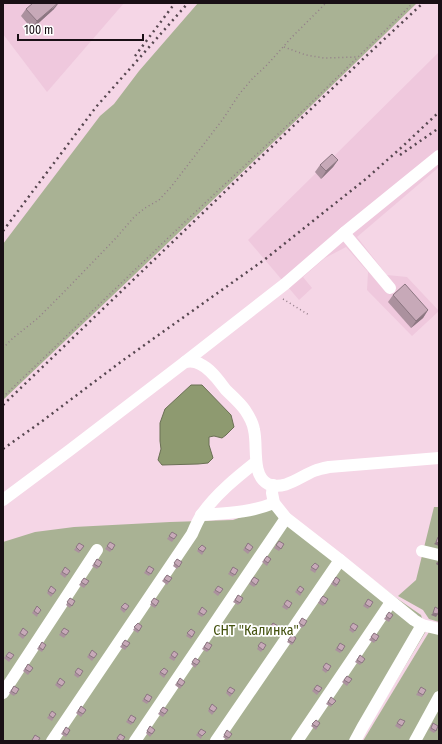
<svg xmlns="http://www.w3.org/2000/svg" width="442" height="744" viewBox="0 0 442 744" font-family="'Fira Sans Condensed',sans-serif">
  <style>
    .built { fill: #efc8dd }
    .green { fill: #a9b294 }
    .water { fill: #8e9a70; stroke: #6b7055 }
    .lines { fill: none; stroke-linecap: round; stroke-linejoin: round }
    .path { stroke: #937d89; stroke-width: 1.5; stroke-dasharray: 1 3; stroke-linecap: butt }
    .minor { stroke: #fff; stroke-width: 12 }
    .rail { stroke: #56464f; stroke-width: 2.5; stroke-dasharray: 2 4; stroke-linecap: butt }
    .wall { fill: #ab919e }
    .shaded-wall { fill: #8b7681 }
    .building { fill: #c7a9b8; stroke: #8b7681 }
    .labels { text-anchor: middle; stroke-width: 3.5; stroke-linejoin: round; paint-order: stroke }
    .park-label { font-size: 14px; fill: #44520f; stroke: #fff }
  </style>
  <rect width="100%" height="100%" fill="#f5d6e6"/>
  <g class="built">
    <polygon points="3,3 124,3 47,92 3,34"/>
    <polygon points="439,52 439,167 357,237 387,275 407,277 439,311 412,336 367,290 368,272 346,247 325,258 303,277 312,288 299,300 248,240 316,173 315,172 328,162"/>
  </g>
  <g class="green">
    <polygon points="198,3 417,3 279,137 3,400 3,244 100,116 114,104 139,71"/>
    <polygon points="434,507 439,507 439,622 429,619 423,610 398,596 416,580"/>
    <polygon points="267,508 285,511 395,597 421,615 426,631 360,741 3,741 3,542 35,532 74,527 170,522 233,520"/>
    <polygon points="429,632 439,634 439,741 363,741"/>
  </g>
  <polygon class="water" points="191,385 202,385 231,415 234,427 226,435 222,438 214,436 209,437 209,445 213,458 208,463 198,464 162,465 158,460 161,449 160,441 160,423 165,409"/>
  <g class="lines">
    <g class="path">
      <polyline points="284,47 306,55 324,58 358,57"/>
      <polyline points="283,299 309,315"/>
      <polyline points="3,348 13,338 38,318 63,293 116,238 135,216 145,208 159,200 171,187 223,119 240,93 253,78 266,66 292,37 326,3"/>
      <polyline points="3,397 169,237 312,102 413,3"/>
    </g>
    <g class="minor">
      <polyline points="344,233 390,288"/>
      <polyline points="185,362 285,284 344,233 439,156"/>
      <polyline points="273,485 272,493 274,503 286,518 340,560 414,620 422,625 439,629"/>
      <path d="M3,500L70,450L185,362C191,361 195,361 200,364C211,369 219,381 226,390C233,397 240,403 245,410C249,416 253,423 254,430C258,446 251,475 268,484C284,491 301,476 314,471C319,469 324,468 329,467L439,458"/>
      <path d="M201,515C228,513 249,513 274,503"/>
      <polyline points="422,551 439,555"/>
      <polyline points="3,693 97,550"/>
      <path d="M52,741L192,534C195,527 198,520 202,514C216,494 237,477 256,462"/>
      <polyline points="135,741 286,518"/>
      <polyline points="216,741 340,560"/>
      <polyline points="297,741 391,602"/>
      <polyline points="355,741 362,728 422,625"/>
      <polyline points="415,741 439,697"/>
    </g>
    <g class="rail">
      <polyline points="135,56 175,3"/>
      <polyline points="400,155 439,128"/>
      <polyline points="3,231 96,107 188,3"/>
      <polyline points="3,405 362,60 423,3"/>
      <polyline points="3,449 41,422 122,361 264,260 367,178 403,146 439,112"/>
    </g>
  </g>
  <g class="wall">
    <polygon points="26,9 54,9 32,29 21,16"/>
    <polygon points="338,160 333,167 321,179 315,172 320,165"/>
    <polygon points="393,295 428,310 423,318 411,328 388,302"/>
    <polygon points="172,532 174,539 172,542 167,539"/>
    <polygon points="279,541 284,544 279,551 274,548"/>
    <polygon points="110,542 115,545 110,552 105,549"/>
    <polygon points="79,543 84,546 79,553 74,550"/>
    <polygon points="248,543 253,547 248,554 243,550"/>
    <polygon points="202,545 206,548 202,555 197,551"/>
    <polygon points="267,556 271,559 267,566 262,562"/>
    <polygon points="97,559 99,567 97,569 92,566"/>
    <polygon points="177,559 182,562 177,569 173,566"/>
    <polygon points="315,563 319,566 315,573 310,570"/>
    <polygon points="149,566 154,569 149,576 144,573"/>
    <polygon points="65,567 70,571 65,578 60,574"/>
    <polygon points="233,567 238,570 233,577 228,574"/>
    <polygon points="167,575 172,578 167,585 162,581"/>
    <polygon points="254,577 256,585 254,587 249,584"/>
    <polygon points="336,577 340,580 336,587 331,584"/>
    <polygon points="84,578 89,581 84,588 79,585"/>
    <polygon points="51,586 56,590 51,597 47,593"/>
    <polygon points="300,586 304,589 300,596 295,592"/>
    <polygon points="223,589 218,596 213,592 215,590"/>
    <polygon points="238,595 240,603 238,605 233,602"/>
    <polygon points="323,596 325,604 323,606 318,603"/>
    <polygon points="70,598 75,601 70,608 66,605"/>
    <polygon points="154,598 159,601 155,608 150,605"/>
    <polygon points="368,599 373,602 368,609 363,606"/>
    <polygon points="287,600 292,603 287,610 282,607"/>
    <polygon points="125,603 129,606 124,613 120,609"/>
    <polygon points="37,606 38,614 37,617 32,613"/>
    <polygon points="202,607 204,615 202,617 197,614"/>
    <polygon points="389,612 393,615 389,622 384,619"/>
    <polygon points="302,618 304,626 302,628 298,625"/>
    <polygon points="138,623 142,626 138,633 133,630"/>
    <polygon points="273,623 278,626 273,633 269,630"/>
    <polygon points="353,623 358,626 353,633 349,630"/>
    <polygon points="23,628 28,632 23,639 18,635"/>
    <polygon points="64,628 69,631 64,638 59,635"/>
    <polygon points="191,629 195,632 191,639 186,636"/>
    <polygon points="374,633 379,636 374,643 369,640"/>
    <polygon points="292,635 296,638 292,645 287,642"/>
    <polygon points="125,640 130,643 125,650 120,647"/>
    <polygon points="42,642 43,650 42,652 37,649"/>
    <polygon points="207,642 209,650 207,652 202,649"/>
    <polygon points="261,642 266,645 261,652 257,649"/>
    <polygon points="340,643 342,651 340,653 335,650"/>
    <polygon points="92,650 97,654 92,661 87,657"/>
    <polygon points="174,651 178,654 174,661 169,658"/>
    <polygon points="9,652 14,655 9,662 4,658"/>
    <polygon points="360,655 365,659 360,665 355,662"/>
    <polygon points="195,658 200,661 195,668 191,664"/>
    <polygon points="326,663 331,666 326,673 322,670"/>
    <polygon points="28,664 33,668 28,675 23,671"/>
    <polygon points="78,668 80,676 78,678 74,675"/>
    <polygon points="168,671 164,678 159,674 160,672"/>
    <polygon points="347,676 349,683 347,686 342,682"/>
    <polygon points="60,678 65,682 60,689 55,685"/>
    <polygon points="180,678 185,682 180,689 175,685"/>
    <polygon points="317,685 322,688 317,695 312,691"/>
    <polygon points="14,686 19,689 14,696 9,693"/>
    <polygon points="230,687 235,690 230,697 226,693"/>
    <polygon points="421,687 423,695 422,697 416,695"/>
    <polygon points="147,694 152,697 147,704 142,701"/>
    <polygon points="331,697 332,705 331,707 326,704"/>
    <polygon points="212,704 217,708 212,715 208,711"/>
    <polygon points="81,706 86,710 81,717 76,713"/>
    <polygon points="163,707 168,710 163,717 158,714"/>
    <polygon points="52,711 56,714 52,721 47,718"/>
    <polygon points="131,715 136,718 131,725 126,722"/>
    <polygon points="400,719 402,726 400,729 395,726"/>
    <polygon points="316,720 320,723 316,730 311,726"/>
    <polygon points="433,723 436,731 434,733 429,730"/>
    <polygon points="150,726 155,730 150,737 146,733"/>
    <polygon points="66,727 70,730 66,737 61,734"/>
    <polygon points="201,729 202,736 201,739 196,735"/>
    <polygon points="227,730 229,738 227,740 223,737"/>
    <polygon points="120,734 122,741 115,741"/>
  </g>
  <g class="shaded-wall">
    <polygon points="59,3 54,9 32,29 37,21"/>
    <polygon points="338,160 333,167 321,179 326,171"/>
    <polygon points="428,310 423,318 411,328 416,321"/>
    <polygon points="436,542 439,543 439,546 434,544"/>
    <polygon points="437,562 439,563 439,566 436,564"/>
    <polygon points="433,613 438,614 436,617 431,615"/>
  </g>
  <g class="building">
    <polygon points="33,3 58,3 37,21 26,9"/>
    <polygon points="332,154 338,160 326,171 320,165"/>
    <polygon points="405,284 428,310 416,321 393,295"/>
    <polygon points="172,532 177,535 174,539 169,536"/>
    <polygon points="438,537 439,537 439,543 436,542"/>
    <polygon points="279,541 284,544 281,549 276,545"/>
    <polygon points="110,542 115,545 112,550 107,546"/>
    <polygon points="79,543 84,546 80,551 76,547"/>
    <polygon points="248,543 253,547 250,551 245,548"/>
    <polygon points="202,545 206,548 203,552 198,549"/>
    <polygon points="267,556 271,559 268,563 264,560"/>
    <polygon points="97,559 102,562 99,567 94,564"/>
    <polygon points="177,559 182,562 179,567 174,563"/>
    <polygon points="315,563 319,566 316,570 311,567"/>
    <polygon points="149,566 154,569 151,574 146,571"/>
    <polygon points="65,567 70,571 67,575 62,572"/>
    <polygon points="233,567 238,570 235,575 230,572"/>
    <polygon points="167,575 172,578 169,582 164,579"/>
    <polygon points="254,577 259,580 256,585 251,581"/>
    <polygon points="336,577 340,580 337,585 333,582"/>
    <polygon points="84,578 89,581 86,585 81,582"/>
    <polygon points="51,586 56,590 53,594 48,591"/>
    <polygon points="218,586 223,589 220,593 215,590"/>
    <polygon points="300,586 304,589 301,593 297,590"/>
    <polygon points="238,595 243,598 240,603 235,600"/>
    <polygon points="323,596 328,599 325,604 320,600"/>
    <polygon points="70,598 75,601 72,606 67,602"/>
    <polygon points="154,598 159,601 156,606 151,602"/>
    <polygon points="368,599 373,602 370,607 365,604"/>
    <polygon points="287,600 292,603 289,608 284,604"/>
    <polygon points="125,603 129,606 126,610 121,607"/>
    <polygon points="37,606 41,610 38,614 34,611"/>
    <polygon points="202,607 207,611 204,615 199,612"/>
    <polygon points="435,607 439,609 438,614 433,613"/>
    <polygon points="389,612 393,615 390,619 386,616"/>
    <polygon points="302,618 307,621 304,626 299,623"/>
    <polygon points="138,623 142,626 139,631 134,627"/>
    <polygon points="273,623 278,626 275,630 270,627"/>
    <polygon points="353,623 358,626 355,631 350,627"/>
    <polygon points="23,628 28,632 25,636 20,633"/>
    <polygon points="64,628 69,631 66,635 61,632"/>
    <polygon points="191,629 195,632 192,637 187,633"/>
    <polygon points="374,633 379,636 376,641 371,637"/>
    <polygon points="292,635 296,638 293,643 288,640"/>
    <polygon points="125,640 130,643 127,647 122,644"/>
    <polygon points="42,642 46,645 43,650 39,647"/>
    <polygon points="207,642 212,645 209,650 204,647"/>
    <polygon points="261,642 266,645 263,650 258,646"/>
    <polygon points="340,643 345,646 342,651 337,648"/>
    <polygon points="92,650 97,654 94,658 89,655"/>
    <polygon points="174,651 178,654 175,658 171,655"/>
    <polygon points="9,652 14,655 11,659 6,656"/>
    <polygon points="360,655 365,659 362,663 357,660"/>
    <polygon points="195,658 200,661 197,665 192,662"/>
    <polygon points="326,663 331,666 328,671 323,667"/>
    <polygon points="28,664 33,668 30,672 25,669"/>
    <polygon points="78,668 83,671 80,676 75,672"/>
    <polygon points="164,668 168,671 165,675 160,672"/>
    <polygon points="347,676 352,679 349,683 344,680"/>
    <polygon points="60,678 65,682 62,686 57,683"/>
    <polygon points="180,678 185,682 182,686 177,683"/>
    <polygon points="317,685 322,688 319,692 314,689"/>
    <polygon points="14,686 19,689 16,694 11,691"/>
    <polygon points="230,687 235,690 232,694 227,691"/>
    <polygon points="421,687 426,690 423,695 418,692"/>
    <polygon points="147,694 152,697 149,702 144,699"/>
    <polygon points="331,697 336,701 332,705 328,702"/>
    <polygon points="212,704 217,708 214,712 209,709"/>
    <polygon points="81,706 86,710 83,714 78,711"/>
    <polygon points="163,707 168,710 165,714 160,711"/>
    <polygon points="52,711 56,714 53,718 49,715"/>
    <polygon points="131,715 136,718 133,723 128,720"/>
    <polygon points="400,719 405,721 402,726 397,723"/>
    <polygon points="316,720 320,723 317,727 312,724"/>
    <polygon points="433,723 438,726 436,731 431,728"/>
    <polygon points="150,726 155,730 152,734 147,731"/>
    <polygon points="66,727 70,730 67,735 63,732"/>
    <polygon points="201,729 206,732 202,736 198,733"/>
    <polygon points="227,730 232,734 229,738 224,735"/>
    <polygon points="120,734 125,737 122,741 121,741 117,738"/>
    <polygon points="35,735 40,738 38,741 34,741 32,740"/>
  </g>
  <g class="labels">
    <g class="park-label">
      <text x="256" y="635">СНТ "Калинка"</text>
    </g>
  </g>
  <rect width="442" height="744" fill="none" stroke="#190f15" stroke-width="8"/>
  <path d="M18 34v6h125v-6" fill="none" stroke="#190f15" stroke-width="2"/>
  <text x="24" y="34" font-size="12" fill="#190f15" stroke="#ffffff" stroke-width="3" paint-order="stroke">100 m</text>
</svg>
